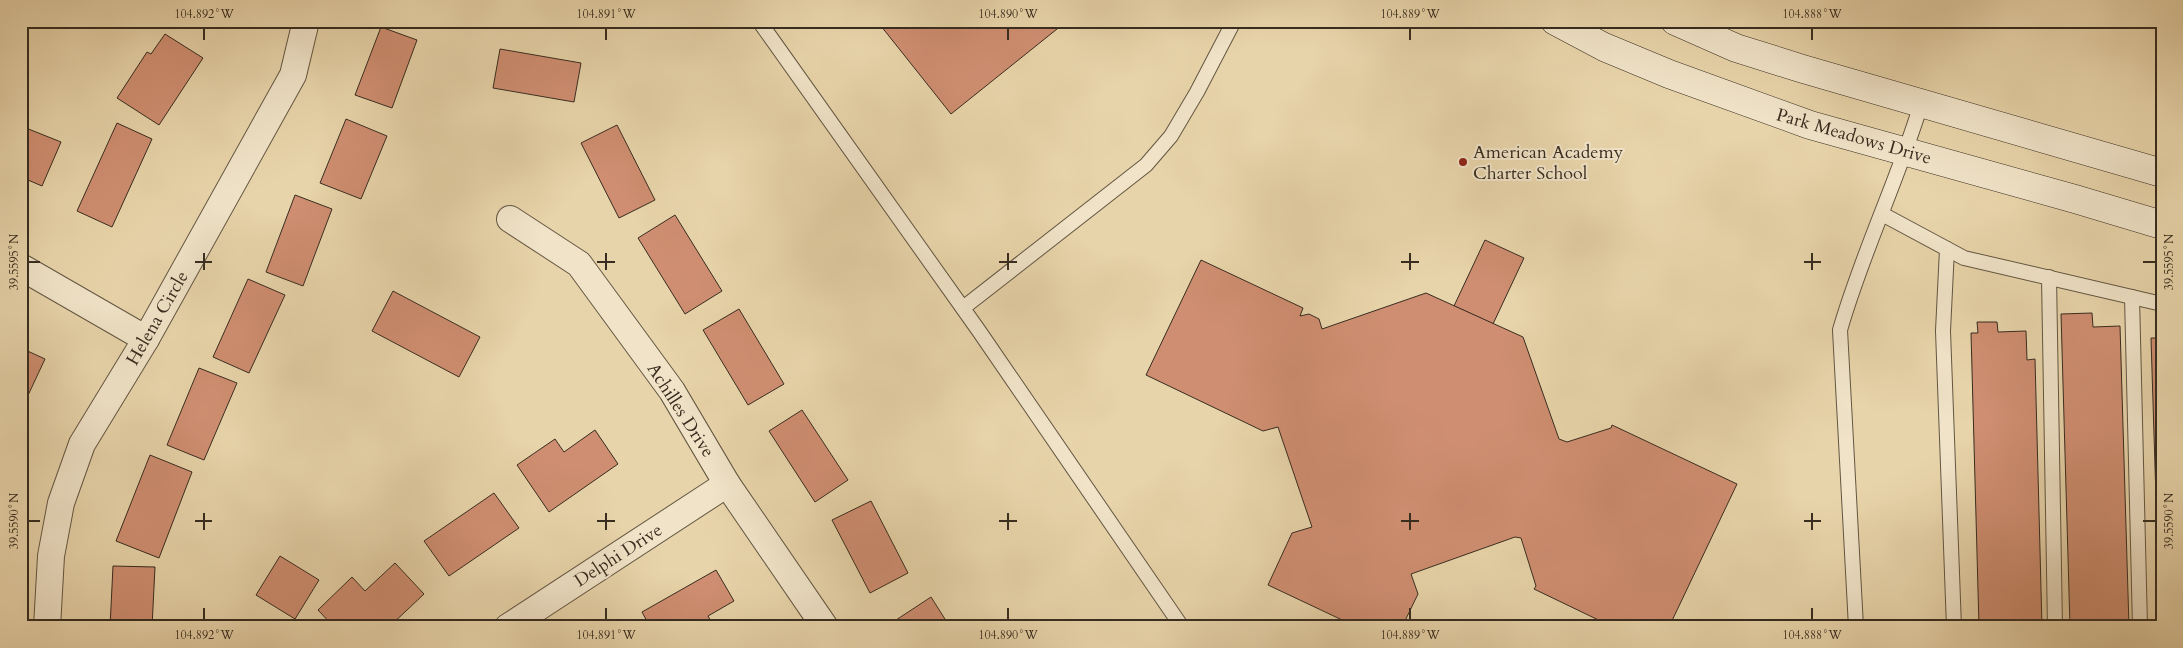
<svg xmlns="http://www.w3.org/2000/svg" width="2183" height="648" viewBox="0 0 2183 648" font-family="Cardo,serif">
  <style>
    .building { fill: #cf8e71; stroke: #372c1f }
    .lines { fill: none; stroke-linecap: round; stroke-linejoin: round }
    .service-casing { stroke: #635642; stroke-width: 16 }
    .minor-casing { stroke: #635642; stroke-width: 28 }
    .secondary-casing { stroke: #372c1f; stroke-width: 29 }
    .service { stroke: #f0e3c8; stroke-width: 14 }
    .minor { stroke: #f0e3c8; stroke-width: 26 }
    .secondary { stroke: #f0e3c8; stroke-width: 28 }
    .ticks { fill: none; stroke: #372c1f; stroke-width: 2 }
    .poi-dot { fill: #8f2418; stroke: #f0e3c8; stroke-width: 2 }
    .labels { text-anchor: middle; stroke-width: 4; stroke-linejoin: round; paint-order: stroke }
    .street-label { font-size: 18px; fill: #372c1f; stroke: #f0e3c8 }
    .poi-label { font-size: 18px; fill: #372c1f; stroke: #f0e3c8; text-anchor: start }
    .neatline { fill: none; stroke: #372c1f; stroke-width: 2 }
    .ticks-label { font-size: 12px; text-anchor: middle; fill: #372c1f }
  </style>
  <rect width="100%" height="100%" fill="#e8d4aa"/>
  <filter id="stains"><feTurbulence type="fractalNoise" baseFrequency=".004" numOctaves="4"/><feColorMatrix values="0 0 0 0 .2 0 0 0 0 .09 0 0 0 0 .02 0 0 0 .5 -.17"/></filter>
  <radialGradient id="worn" r=".72"><stop offset=".6" stop-color="#630" stop-opacity="0"/><stop offset="1" stop-color="#630" stop-opacity=".3"/></radialGradient>
  <g class="building">
    <polygon points="877,21 1067,21 951,114"/>
    <polygon points="381,27 417,40 392,108 355,95"/>
    <polygon points="165,34 203,58 159,125 117,98 147,52 151,54"/>
    <polygon points="500,49 581,63 574,102 493,88"/>
    <polygon points="346,119 387,136 361,199 320,183"/>
    <polygon points="117,123 152,139 112,227 77,211"/>
    <polygon points="617,125 655,200 619,218 581,143"/>
    <polygon points="21,126 61,142 42,186 21,177"/>
    <polygon points="295,195 332,209 303,286 266,272"/>
    <polygon points="675,215 722,291 685,314 638,238"/>
    <polygon points="1485,240 1524,258 1493,324 1454,306"/>
    <polygon points="1201,260 1303,308 1300,316 1309,314 1319,319 1322,329 1426,293 1523,337 1559,439 1567,442 1611,428 1612,425 1737,484 1669,627 1613,627 1534,589 1536,586 1521,538 1515,537 1411,574 1418,594 1402,627 1357,627 1268,585 1292,533 1312,527 1278,427 1263,431 1146,375"/>
    <polygon points="248,279 285,295 249,373 213,357"/>
    <polygon points="393,291 480,337 459,377 372,331"/>
    <polygon points="739,309 784,384 748,405 703,330"/>
    <polygon points="2092,313 2093,327 2120,326 2129,627 2070,627 2061,314"/>
    <polygon points="1977,322 1997,322 1998,332 2026,331 2027,360 2035,359 2042,627 1979,627 1971,333 1978,333"/>
    <polygon points="2151,338 2162,338 2162,627 2160,627"/>
    <polygon points="21,348 45,359 23,406 21,405"/>
    <polygon points="199,368 237,383 204,460 167,445"/>
    <polygon points="802,410 848,480 815,502 769,431"/>
    <polygon points="595,430 618,464 549,512 517,465 555,439 564,452"/>
    <polygon points="150,455 192,472 159,558 116,541"/>
    <polygon points="494,493 519,528 449,576 424,541"/>
    <polygon points="871,501 908,573 870,593 832,520"/>
    <polygon points="280,556 319,580 295,619 256,595"/>
    <polygon points="395,563 424,594 389,627 334,627 318,610 352,577 365,591"/>
    <polygon points="113,566 155,567 152,627 110,627"/>
    <polygon points="716,570 734,601 708,616 714,627 650,627 642,612"/>
    <polygon points="931,597 950,627 900,627 896,620"/>
  </g>
  <g class="lines">
    <g class="service-casing">
      <g id="service">
        <polyline points="759,21 979,331 1182,627"/>
        <polyline points="1882,214 1964,258 2162,304"/>
        <polyline points="1947,249 1943,331 1954,627"/>
        <polyline points="2049,277 2055,627"/>
        <polyline points="2132,297 2140,627"/>
        <polyline points="963,308 1146,165 1171,136 1197,92 1234,21"/>
        <path d="M1856,627L1840,330C1862,253 1898,180 1921,104"/>
      </g>
    </g>
    <g class="minor-casing">
      <g id="minor">
        <polyline points="510,219 579,264 672,391 727,484 825,627"/>
        <polyline points="21,267 146,339"/>
        <polyline points="47,627 51,556 61,503 82,444 146,339 293,75 306,21"/>
        <polyline points="508,627 727,484"/>
      </g>
    </g>
    <g class="secondary-casing">
      <g id="secondary">
        <polyline points="1555,21 1604,47 1669,74 1810,125 2075,199 2162,225"/>
        <polyline points="1675,21 1736,48 1803,69 2162,173"/>
      </g>
    </g>
    <use href="#service" class="service"/>
    <use href="#minor" class="minor"/>
    <use href="#secondary" class="secondary"/>
  </g>
  <path class="ticks" d="M204,28V40M606,28V40M1008,28V40M1410,28V40M1812,28V40M204,253V270M606,253V270M1008,253V270M1410,253V270M1812,253V270M28,262H40M195,262H212M597,262H615M999,262H1017M1401,262H1419M1804,262H1821M2143,262H2156M204,513V530M606,513V530M1008,513V530M1410,513V530M1812,513V530M28,521H40M195,521H212M597,521H615M999,521H1017M1401,521H1419M1804,521H1821M2143,521H2156M204,608V620M606,608V620M1008,608V620M1410,608V620M1812,608V620"/>
  <circle class="poi-dot" cx="1463" cy="162" r="5"/>
  <g class="labels">
    <g class="street-label">
      <text transform="translate(1854 136) rotate(16)" y="6">Park Meadows Drive</text>
      <text transform="translate(157 318) rotate(-60)" y="6">Helena Circle</text>
      <text transform="translate(681 410) rotate(57)" y="6">Achilles Drive</text>
      <text transform="translate(618 555) rotate(-33)" y="6">Delphi Drive</text>
    </g>
    <g class="poi-label">
      <text x="1473" y="158">American Academy<tspan x="1473" dy="21">Charter School</tspan></text>
    </g>
  </g>
  <rect width="2183" height="648" fill="none" stroke="#e8d4aa" stroke-width="55"/>
  <rect x="28" y="28" width="2128" height="592" class="neatline"/>
  <g class="ticks-label">
    <text x="204" y="18">104.892°W</text>
    <text x="606" y="18">104.891°W</text>
    <text x="1008" y="18">104.890°W</text>
    <text x="1410" y="18">104.889°W</text>
    <text x="1812" y="18">104.888°W</text>
    <text transform="translate(14 262) rotate(-90)" y="4">39.5595°N</text>
    <text transform="translate(2169 262) rotate(-90)" y="4">39.5595°N</text>
    <text transform="translate(14 521) rotate(-90)" y="4">39.5590°N</text>
    <text transform="translate(2169 521) rotate(-90)" y="4">39.5590°N</text>
    <text x="204" y="639">104.892°W</text>
    <text x="606" y="639">104.891°W</text>
    <text x="1008" y="639">104.890°W</text>
    <text x="1410" y="639">104.889°W</text>
    <text x="1812" y="639">104.888°W</text>
  </g>
  <rect width="100%" height="100%" filter="url(#stains)"/>
  <rect width="100%" height="100%" fill="url(#worn)"/>
</svg>
